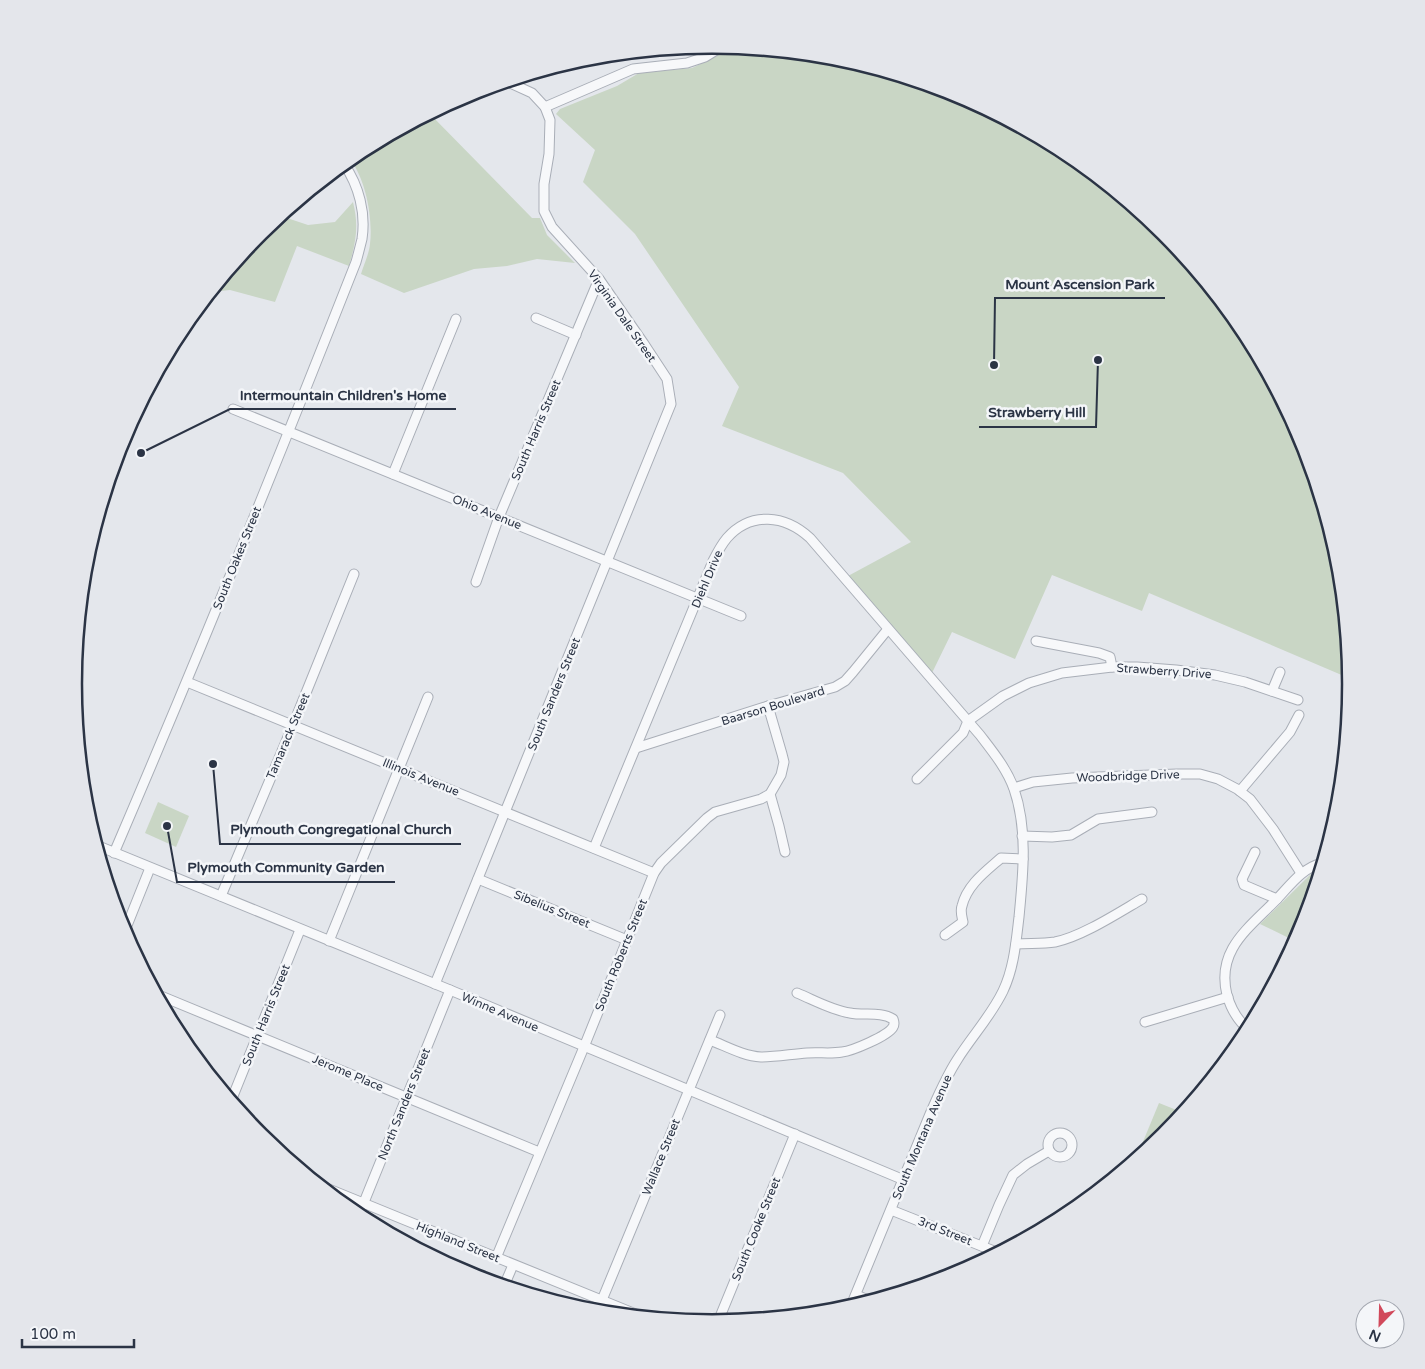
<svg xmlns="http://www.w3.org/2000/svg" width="1425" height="1369" viewBox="0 0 1425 1369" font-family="'Varela Round',sans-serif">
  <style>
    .green { fill: #c9d6c5 }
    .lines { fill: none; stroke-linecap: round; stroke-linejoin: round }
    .minor-casing { stroke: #a9aeb7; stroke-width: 11 }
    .minor { stroke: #f7f8fa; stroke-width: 9 }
    .labels { text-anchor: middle; stroke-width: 5; stroke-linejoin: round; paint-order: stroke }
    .street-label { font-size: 12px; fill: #2b3445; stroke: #f4f6f9 }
    .rim { fill: none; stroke: #2b3445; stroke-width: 2.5 }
    .leader { fill: none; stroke: #2b3445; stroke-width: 2 }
    .callout-dot { fill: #2b3445; stroke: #f4f6f9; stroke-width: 2 }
    .callout-label { font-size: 14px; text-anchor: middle; font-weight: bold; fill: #2b3445; stroke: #f4f6f9; stroke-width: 5; stroke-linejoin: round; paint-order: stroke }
  </style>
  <rect width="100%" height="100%" fill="#e4e7ec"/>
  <g class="green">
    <polygon points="727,46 838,57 957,94 1068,153 1165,233 1244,329 1303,440 1340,560 1351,679 1149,593 1142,611 1052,575 1015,659 952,632 932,673 848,576 911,542 843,473 722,426 739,387 635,234 583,182 595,150 556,114 560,109 617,86 639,73 692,68 717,56"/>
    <path d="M430,114L532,218H540L547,235L575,263L537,259L507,266L474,269L404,293L361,274C364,264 369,254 370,244C373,218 366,180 350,159L357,153Z"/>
    <path d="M353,202C359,226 356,242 349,266L297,246L275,302L230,290L211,292L261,232L281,216L308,225L335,222Z"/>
    <polygon points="158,802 189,816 176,847 145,833"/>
    <polygon points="1312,873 1318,879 1303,929 1297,942 1260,924"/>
    <polygon points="1159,1103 1184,1113 1164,1137 1135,1161"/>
  </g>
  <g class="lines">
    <g class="minor-casing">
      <g id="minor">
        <polyline points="545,107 633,69 687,63 705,57 723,46"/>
        <polyline points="536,318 576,335"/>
        <polyline points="233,409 741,616"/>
        <polyline points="393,474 456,319"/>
        <polyline points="476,582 499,517 599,279"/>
        <polyline points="1036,641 1099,653 1110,657 1112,667"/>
        <polyline points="187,682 654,873"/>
        <polyline points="1272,691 1280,672"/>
        <polyline points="636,748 768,706 835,687 845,681 853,672 888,629"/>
        <polyline points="917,779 963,733 968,721 1003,696 1029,683 1062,673 1112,667 1137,667 1176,670 1215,675 1245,682 1298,700"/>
        <polyline points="1014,788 1033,782 1072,778 1177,774 1200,774 1218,779 1237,789 1250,799 1273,829 1301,873"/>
        <polyline points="1240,791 1290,732 1299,715"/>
        <polyline points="770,794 779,826 785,852"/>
        <polyline points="1022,836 1052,837 1071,835 1098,819 1152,812"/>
        <polyline points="96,845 450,990 904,1180"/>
        <path d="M594,848L713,561C717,553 721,545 727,538C751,511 785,515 810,538L980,735C993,752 1007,769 1014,789C1028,830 1023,875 1019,917C1016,942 1014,968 1003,991C991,1016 972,1036 957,1060C946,1077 938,1096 930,1114L850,1308"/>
        <polyline points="1255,852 1242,879 1244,885 1277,899"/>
        <path d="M114,853C198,657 278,460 356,262C358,255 360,247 362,239C366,213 359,186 344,164"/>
        <polyline points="478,879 627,940"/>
        <polyline points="221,896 293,725 354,574"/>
        <polyline points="124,933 150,868"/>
        <path d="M945,935L963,922C962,917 960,911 962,906C967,885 985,872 1001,858L1023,859"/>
        <polyline points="329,941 428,697"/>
        <path d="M1016,944C1029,943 1042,944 1055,942C1081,937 1118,913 1142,899"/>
        <polyline points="435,984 671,404 667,379 644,344 599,279 552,227 544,211 544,184 549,154 550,120 545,107 532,93 508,82"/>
        <polyline points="156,994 539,1152"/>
        <polyline points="1145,1022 1228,997"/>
        <path d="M1249,1030C1238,1021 1231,1009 1227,995C1216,950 1248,929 1277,899C1292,883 1301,869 1324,862"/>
        <path d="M710,1040C726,1046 743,1056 761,1057C776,1057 792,1054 807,1053C819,1052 830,1054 842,1052C852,1051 888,1036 893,1027C895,1024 894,1022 893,1019C880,1011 864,1016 850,1013C831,1010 814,1000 797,993"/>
        <polyline points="231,1101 300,930"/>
        <circle cx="1060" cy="1145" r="12"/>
        <polyline points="319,1185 643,1317"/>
        <polyline points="891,1210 999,1253"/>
        <polyline points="358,1217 450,990"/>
        <polyline points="982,1246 999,1205 1013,1175 1027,1164 1049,1151"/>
        <polyline points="496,1258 584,1047 654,873 661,863 707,818 715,812 761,799 770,794 781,775 784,762 782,754 768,706"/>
        <polyline points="504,1286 513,1265"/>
        <polyline points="856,1295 871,1301"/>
        <polyline points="602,1300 720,1015"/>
        <polyline points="717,1324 795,1134"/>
      </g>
    </g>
    <use href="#minor" class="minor"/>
  </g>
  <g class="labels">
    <g class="street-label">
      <text transform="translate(622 316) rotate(55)" y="4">Virginia Dale Street</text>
      <text transform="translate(536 430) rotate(-67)" y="4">South Harris Street</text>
      <text transform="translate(487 512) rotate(22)" y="4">Ohio Avenue</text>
      <text transform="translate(237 558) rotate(-68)" y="4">South Oakes Street</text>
      <text transform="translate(707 579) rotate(-67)" y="4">Diehl Drive</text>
      <text transform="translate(1164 671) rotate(4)" y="4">Strawberry Drive</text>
      <text transform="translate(554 694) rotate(-68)" y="4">South Sanders Street</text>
      <text transform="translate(773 706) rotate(-17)" y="4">Baarson Boulevard</text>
      <text transform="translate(288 736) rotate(-67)" y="4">Tamarack Street</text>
      <text transform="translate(1128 776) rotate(-2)" y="4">Woodbridge Drive</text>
      <text transform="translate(421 777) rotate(22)" y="4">Illinois Avenue</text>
      <text transform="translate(552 909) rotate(22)" y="4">Sibelius Street</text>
      <text transform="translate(621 955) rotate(-68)" y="4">South Roberts Street</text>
      <text transform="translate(500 1012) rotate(23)" y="4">Winne Avenue</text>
      <text transform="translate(266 1015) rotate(-68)" y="4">South Harris Street</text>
      <text transform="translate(348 1073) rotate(23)" y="4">Jerome Place</text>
      <text transform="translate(404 1104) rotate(-68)" y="4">North Sanders Street</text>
      <text transform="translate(922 1137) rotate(-67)" y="4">South Montana Avenue</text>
      <text transform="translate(661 1157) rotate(-68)" y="4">Wallace Street</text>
      <text transform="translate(756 1229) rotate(-68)" y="4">South Cooke Street</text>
      <text transform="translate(945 1231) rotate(22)" y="4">3rd Street</text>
      <text transform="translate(458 1242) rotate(22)" y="4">Highland Street</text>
    </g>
  </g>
  <path d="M0 0H1425V1369H0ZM82 684a630 630 0 1 1 1260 0a630 630 0 1 1-1260 0Z" fill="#e4e6eb" fill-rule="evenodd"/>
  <path class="rim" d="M82 684a630 630 0 1 1 1260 0a630 630 0 1 1-1260 0Z"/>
  <path class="leader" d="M994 365L995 298H1165M141 453L230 409H456M1098 360L1096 427H979M213 764L220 844H461M167 826L177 882H395"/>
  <g class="callout-dot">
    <circle cx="994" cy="365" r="5"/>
    <circle cx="141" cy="453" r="5"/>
    <circle cx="1098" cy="360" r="5"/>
    <circle cx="213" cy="764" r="5"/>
    <circle cx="167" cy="826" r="5"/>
  </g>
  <g class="callout-label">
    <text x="1080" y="289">Mount Ascension Park</text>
    <text x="343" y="400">Intermountain Children's Home</text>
    <text x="1037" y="417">Strawberry Hill</text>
    <text x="341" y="834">Plymouth Congregational Church</text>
    <text x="286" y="872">Plymouth Community Garden</text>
  </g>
  <g transform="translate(1380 1324) rotate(203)"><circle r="24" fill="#f4f6f9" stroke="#a4a8b1"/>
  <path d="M0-4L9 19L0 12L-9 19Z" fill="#d1495b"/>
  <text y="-8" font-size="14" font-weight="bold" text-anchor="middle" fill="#2b3445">N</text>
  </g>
  <path d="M22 1339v8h112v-8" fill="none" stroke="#2b3445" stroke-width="2.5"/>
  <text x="30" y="1339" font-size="15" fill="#2b3445" stroke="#f4f6f9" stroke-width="4" paint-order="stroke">100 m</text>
</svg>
